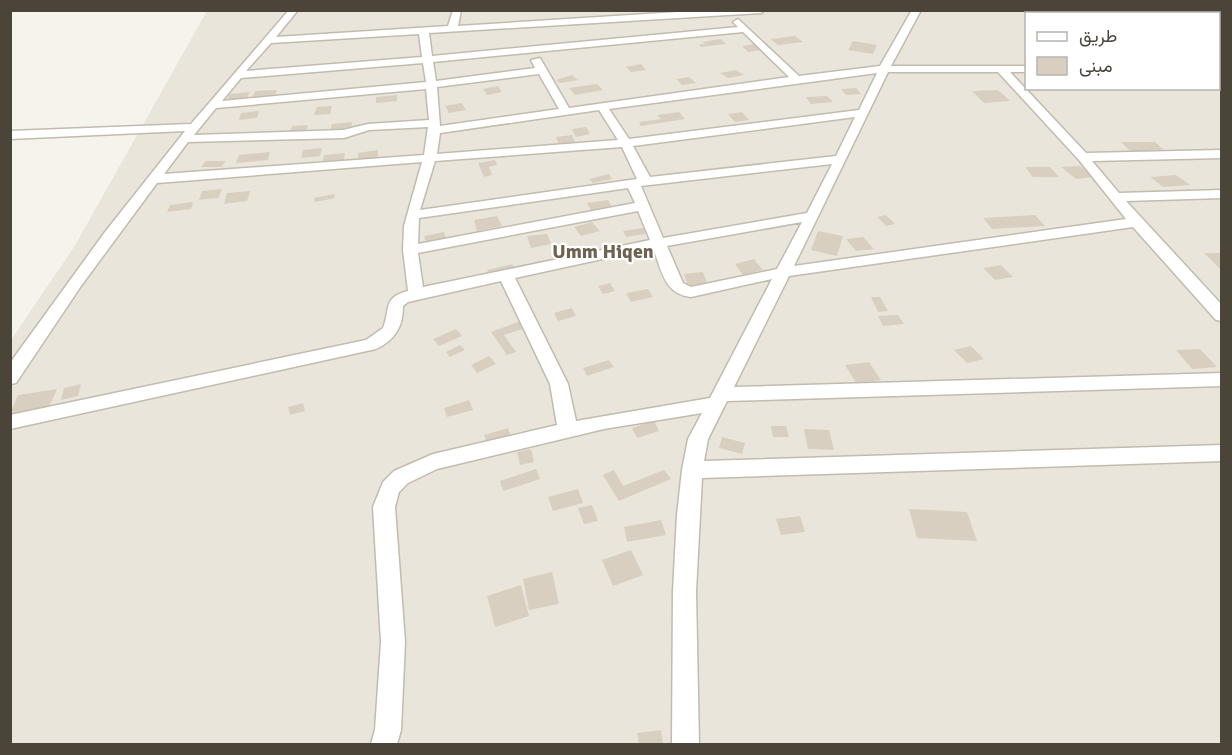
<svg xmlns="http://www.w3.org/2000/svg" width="1232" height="755" viewBox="0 0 1232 755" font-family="Signika,Vazirmatn,sans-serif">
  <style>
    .residential { fill: #eae5da; fill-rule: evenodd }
    .building { fill: #d8cfc1 }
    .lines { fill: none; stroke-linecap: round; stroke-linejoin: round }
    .street-casing { stroke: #c2bbae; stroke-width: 3 }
    .street { fill: #fff; fill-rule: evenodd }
    .labels { text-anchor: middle; stroke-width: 4.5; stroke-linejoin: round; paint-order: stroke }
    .quarter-label { font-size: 20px; font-weight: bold; fill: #6e6250; stroke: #fff }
  </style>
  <rect width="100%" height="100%" fill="#f6f3ec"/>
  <path class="residential" d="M207,11H1221V744H11V340L74,247ZM1026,14H1218V88H1026Z"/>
  <g class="building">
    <polygon points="795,36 803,42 778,45 770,39"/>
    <polygon points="721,39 726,44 701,47 699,44 705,44 702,42"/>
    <polygon points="853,41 877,45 873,54 848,50"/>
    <polygon points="755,44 762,50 748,52 742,46"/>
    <polygon points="641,64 646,70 631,72 626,67"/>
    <polygon points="736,70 744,75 728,78 720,73"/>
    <polygon points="572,75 578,80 560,83 556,80"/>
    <polygon points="689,77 696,83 682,85 676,79"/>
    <polygon points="597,84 603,90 575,95 569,88"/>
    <polygon points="498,86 502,92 487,95 483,89"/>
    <polygon points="856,88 861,94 846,95 841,89"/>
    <polygon points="277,90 274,98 252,99 255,91"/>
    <polygon points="998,90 1010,101 984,103 972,91"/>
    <polygon points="250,92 246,100 226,102 230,94"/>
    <polygon points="397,95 397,101 376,103 376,97"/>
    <polygon points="827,96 833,102 811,104 806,97"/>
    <polygon points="462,103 466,110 449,113 445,106"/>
    <polygon points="332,106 330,114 314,115 317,107"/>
    <polygon points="259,111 257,118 239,120 241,113"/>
    <polygon points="679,112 685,119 641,126 639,122 661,119 657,115"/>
    <polygon points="742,112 749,120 735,122 728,114"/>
    <polygon points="352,122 351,129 330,130 332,124"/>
    <polygon points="308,125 306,133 289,134 292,126"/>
    <polygon points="586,127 590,134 576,137 572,129"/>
    <polygon points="572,135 575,143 559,145 556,137"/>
    <polygon points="1121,142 1155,142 1165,151 1130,151"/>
    <polygon points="322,148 320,156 301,158 303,150"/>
    <polygon points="378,150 378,159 358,161 358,153"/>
    <polygon points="270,152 268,160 236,163 239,155"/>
    <polygon points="345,153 343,163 322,164 324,155"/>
    <polygon points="495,160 497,165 489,167 492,175 484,177 478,163"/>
    <polygon points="206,161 226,161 221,167 201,167"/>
    <polygon points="1080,166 1094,177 1076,179 1061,167"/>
    <polygon points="1025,167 1050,167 1059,177 1033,177"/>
    <polygon points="609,174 612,179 593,183 589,179"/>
    <polygon points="1176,175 1190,185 1163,187 1150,177"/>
    <polygon points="222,189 218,198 199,200 202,191"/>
    <polygon points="250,191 247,201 224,204 227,193"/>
    <polygon points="334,194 335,198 315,202 314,198"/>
    <polygon points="608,200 614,211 593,214 587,203"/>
    <polygon points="193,202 191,209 167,212 170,205"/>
    <polygon points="886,215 895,224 886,226 877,217"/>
    <polygon points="1035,215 1045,226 992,229 983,218"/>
    <polygon points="497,216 502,226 477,231 474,220"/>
    <polygon points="592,222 600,231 581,236 574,227"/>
    <polygon points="643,228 646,234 626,237 623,231"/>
    <polygon points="818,231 843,236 837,256 811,250"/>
    <polygon points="444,232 446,238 426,242 424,236"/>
    <polygon points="547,234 551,244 531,248 527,236"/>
    <polygon points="863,237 874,249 856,251 846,239"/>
    <polygon points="1204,253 1222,253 1222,268 1219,268"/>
    <polygon points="754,259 763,270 743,275 735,264"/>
    <polygon points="512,264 516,270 491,277 487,270"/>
    <polygon points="1001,265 1013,277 995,280 983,268"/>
    <polygon points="703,272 707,283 688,286 684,274"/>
    <polygon points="610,283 615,291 603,294 598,286"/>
    <polygon points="648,289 653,297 631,302 626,293"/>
    <polygon points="871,297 880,297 888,311 878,312"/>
    <polygon points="572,308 576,316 558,321 554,313"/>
    <polygon points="898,315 904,324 883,326 878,316"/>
    <polygon points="523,320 528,327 504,335 516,352 507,355 491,332"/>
    <polygon points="456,329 462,336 439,346 433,339"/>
    <polygon points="460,345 465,350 450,357 446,352"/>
    <polygon points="971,346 984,359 967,363 954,350"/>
    <polygon points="1200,349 1217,367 1192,369 1176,350"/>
    <polygon points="489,356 496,364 477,373 471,365"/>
    <polygon points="609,360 614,367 587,376 583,368"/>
    <polygon points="869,362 881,380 857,384 845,365"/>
    <polygon points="81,384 78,396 61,400 64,388"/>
    <polygon points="57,389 49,407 10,413 18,395"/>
    <polygon points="469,400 473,410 447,417 444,408"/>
    <polygon points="303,403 305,411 290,415 288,407"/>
    <polygon points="654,421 659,431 637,438 632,428"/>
    <polygon points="771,426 786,426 789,437 773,437"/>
    <polygon points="508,428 512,439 488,446 484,435"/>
    <polygon points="804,429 829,430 834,450 808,449"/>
    <polygon points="722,437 745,443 742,454 719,448"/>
    <polygon points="531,449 534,462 520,465 517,452"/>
    <polygon points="536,469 540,479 503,491 500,481"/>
    <polygon points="614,470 623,486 664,470 671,479 619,501 603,475"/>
    <polygon points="578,489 583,503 553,511 548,497"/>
    <polygon points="592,505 598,521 584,524 578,508"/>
    <polygon points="909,509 967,512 977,541 917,538"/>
    <polygon points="800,516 805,532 781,535 776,519"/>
    <polygon points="661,520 666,535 627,542 624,527"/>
    <polygon points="631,550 643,575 613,586 602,560"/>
    <polygon points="552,572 559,604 529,610 523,579"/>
    <polygon points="521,585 529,616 495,627 487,596"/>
    <polygon points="661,730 663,744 639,744 637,733"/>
  </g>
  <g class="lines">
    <g class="street-casing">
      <g id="street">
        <path d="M289,10H298L276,37L448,26L453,10H461L458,26L710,10H765L761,13L429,33L432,56L738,27L733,22L738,19L799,76L880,66L912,10H921L891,66H1026V72H1010L1086,153L1222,150V158L1092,161L1119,193L1222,190V198L1126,201L1222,305V321L1216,320L1133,227L789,276L734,387L1222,373V386L727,401L708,439L704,461L1222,445V461L702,478L696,591L699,744H672L673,591L677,515L682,470L688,439L702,413L604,429L437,469L408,483L399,492L395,507L405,642L401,730L397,744H371L375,730L381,642L373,507L383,482L394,471L433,454L557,425L550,384L501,281L408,302L403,306C403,327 395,340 376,349L10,429V415L366,340L383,328C391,308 382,298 408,291L403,250L404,226L422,162L157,183L81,286L16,383L10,384V363L105,232L185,131L10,139V131L191,124ZM743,32L789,77L569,108L540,58L531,60L535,68L436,81L433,62ZM419,34L422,57L246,71L271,43ZM423,63L426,82L222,101L241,78ZM888,72H998L1079,160L1126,219L794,266ZM877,73L859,110L629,139L609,109ZM539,74L559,109L440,126L437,87ZM426,89L429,120L368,124L343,130L194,135L216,108ZM599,110L618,140L437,154L440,133ZM855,117L836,156L650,177L633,146ZM428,127L424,155L164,174L188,142L344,138L369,130ZM622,147L637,179L420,210L435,161ZM832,164L807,213L663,238L641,186ZM628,188L635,203L418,244L419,218ZM638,211L650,240L423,287L418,253ZM802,222L777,269L691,287L683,283L667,246ZM653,248C662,271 664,294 691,297L772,279L710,398L576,421L568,384L515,278Z"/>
        <polygon points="1182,10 1192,10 1195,14 1185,14"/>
        <polygon points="1218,27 1222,28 1222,35 1218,34"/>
        <rect x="1218" y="65" width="4" height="6"/>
      </g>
    </g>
    <use href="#street" class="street"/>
  </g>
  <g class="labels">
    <g class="quarter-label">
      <text x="603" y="258">Umm Hiqen</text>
    </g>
  </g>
  <rect width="1232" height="755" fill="none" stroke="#4b4439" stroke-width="24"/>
  <rect x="1025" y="12" width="195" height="78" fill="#ffffff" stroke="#b7b4b0" stroke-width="1.5"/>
  <rect x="1037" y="32" width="30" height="9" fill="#ffffff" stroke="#b7b4b0" stroke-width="1.5"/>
  <text x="1079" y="42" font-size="18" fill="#4b4439">طريق</text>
  <rect x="1037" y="57" width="30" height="18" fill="#d8cfc1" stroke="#b7b4b0" stroke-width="1.5"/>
  <text x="1079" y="72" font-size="18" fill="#4b4439">مبنى</text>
</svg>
